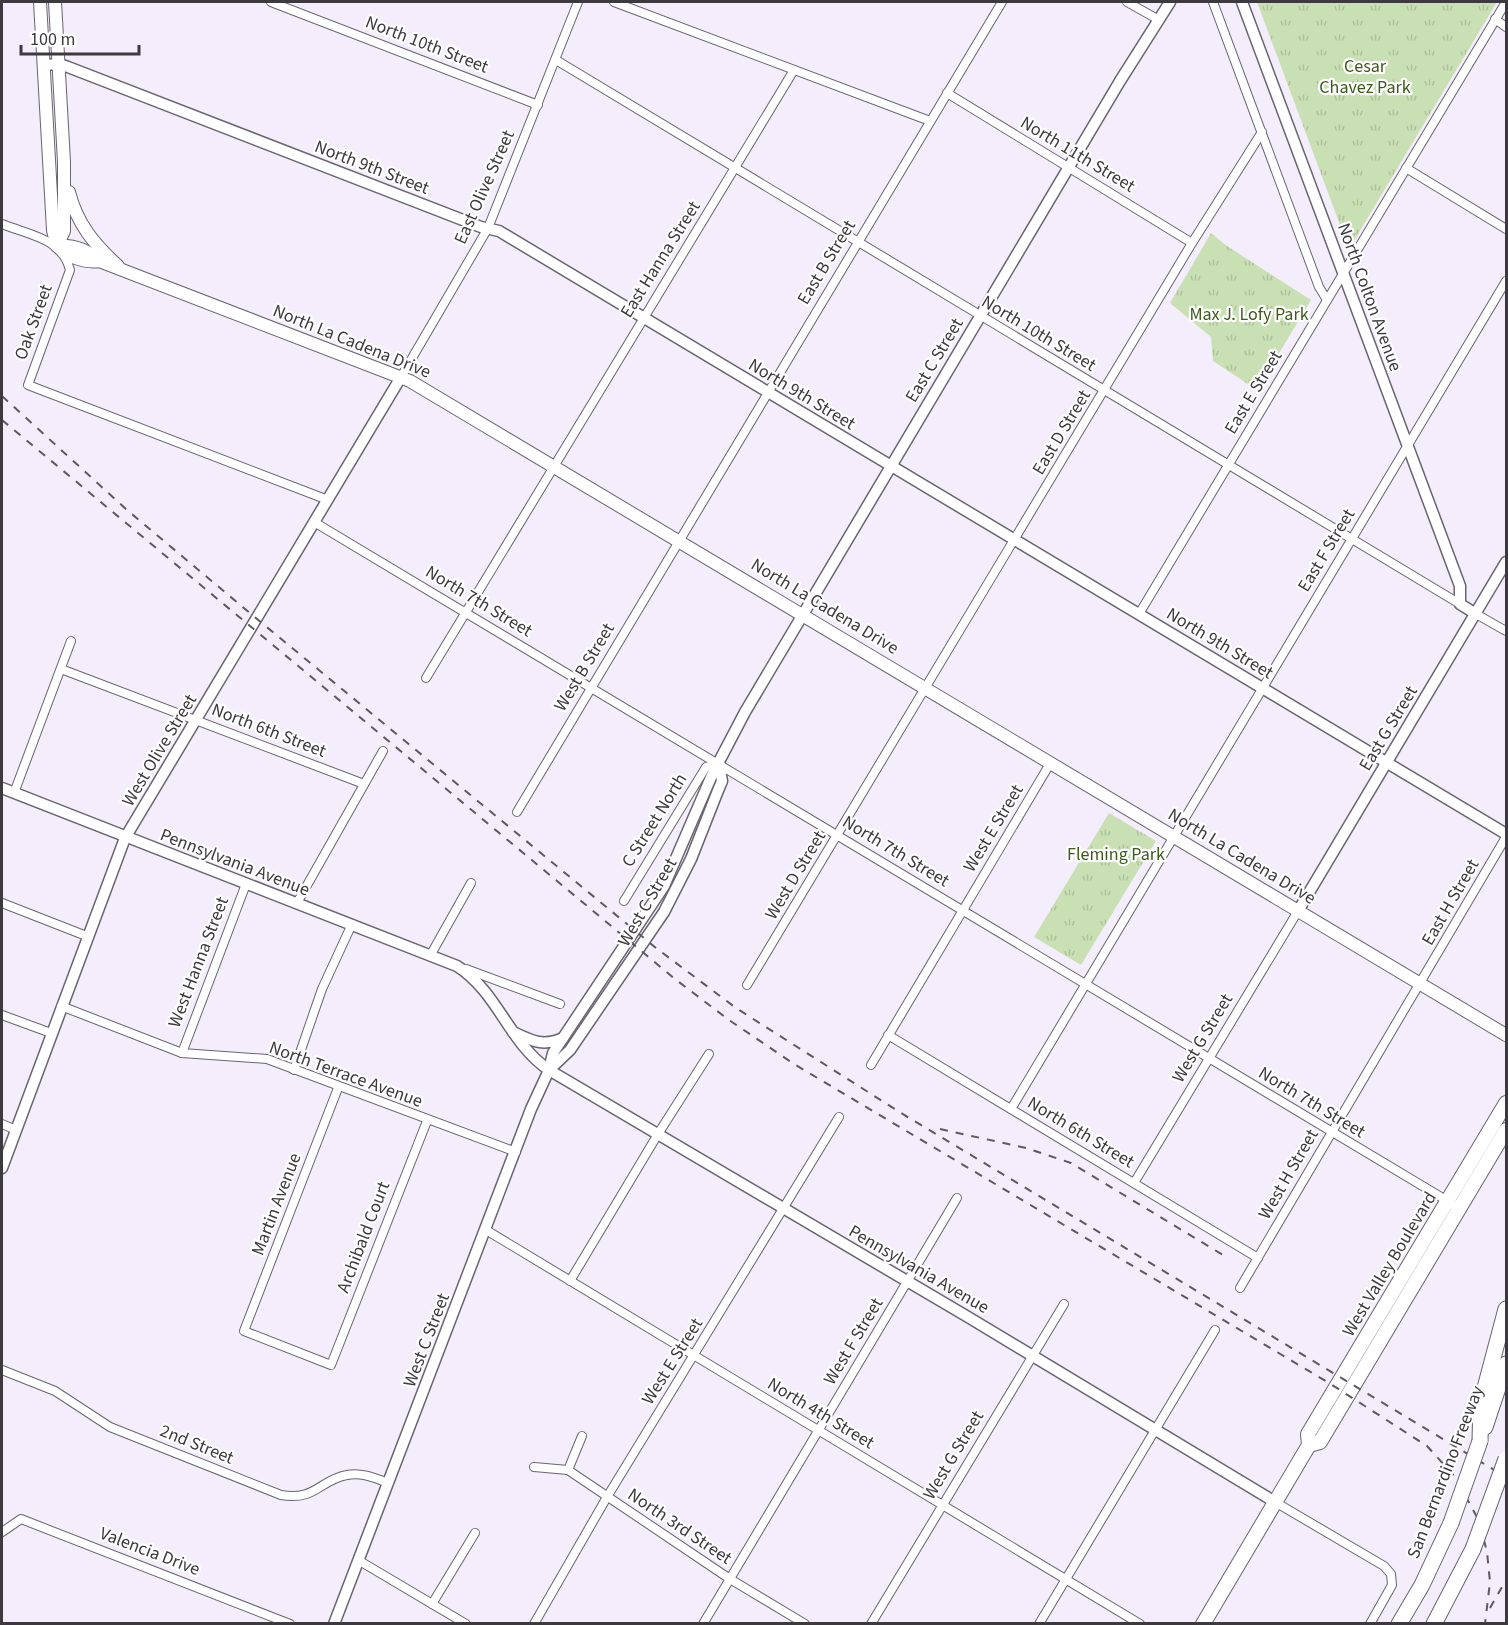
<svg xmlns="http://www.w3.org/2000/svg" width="1508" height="1625" viewBox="0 0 1508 1625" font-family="'Source Sans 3',sans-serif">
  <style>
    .park { fill: url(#park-tufts) }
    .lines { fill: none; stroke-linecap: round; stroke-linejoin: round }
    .minor-casing { stroke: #6a6470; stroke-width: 10 }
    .tertiary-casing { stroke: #6a6470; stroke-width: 13 }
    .secondary-casing { stroke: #6a6470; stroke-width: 14 }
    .primary-casing { stroke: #6a6470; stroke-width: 16 }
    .motorway-casing { stroke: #6a6470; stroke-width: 17 }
    .minor { stroke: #fff; stroke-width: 8 }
    .tertiary { stroke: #fff; stroke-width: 10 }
    .secondary { stroke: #fff; stroke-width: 12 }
    .primary { stroke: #fff; stroke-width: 14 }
    .motorway { stroke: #fff; stroke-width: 15 }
    .rail { stroke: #5d5961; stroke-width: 2; stroke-dasharray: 8 8; stroke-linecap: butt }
    .motorway-bridge-casing { stroke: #6a6470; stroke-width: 17; stroke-linecap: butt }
    .motorway-bridge { stroke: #fff; stroke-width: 15 }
    .labels { text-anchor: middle; stroke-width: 4.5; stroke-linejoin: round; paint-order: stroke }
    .street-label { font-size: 18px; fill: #3c393f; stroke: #fefefe }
    .park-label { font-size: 18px; fill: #3e591b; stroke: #fefefe }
  </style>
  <defs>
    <pattern id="park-tufts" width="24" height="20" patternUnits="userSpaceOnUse" patternTransform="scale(1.5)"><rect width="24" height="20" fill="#c9e0b4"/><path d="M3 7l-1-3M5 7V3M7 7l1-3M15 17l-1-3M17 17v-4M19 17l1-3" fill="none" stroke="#aec19c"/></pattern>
  </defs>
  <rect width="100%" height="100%" fill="#f4edfb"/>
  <g class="park">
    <polygon points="1257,2 1497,2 1352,244 1346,241"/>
    <polygon points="1211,233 1227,246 1311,300 1257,390 1213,361 1211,337 1170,303"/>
    <polygon points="1109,813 1156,841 1081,965 1034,937"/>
  </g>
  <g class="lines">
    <g class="minor-casing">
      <g id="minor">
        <polyline points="271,2 538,105"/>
        <polyline points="614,2 930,121"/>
        <polyline points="1127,2 1159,20"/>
        <polyline points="1213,2 1319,287 1327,300"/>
        <polyline points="1495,19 1506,27"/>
        <polyline points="556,60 1460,604"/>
        <polyline points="947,93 1192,243"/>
        <polyline points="1406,168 1506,229"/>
        <path d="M2,224C29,235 62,238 70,270L28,385L328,500"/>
        <polyline points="401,377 488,228 578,2"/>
        <polyline points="314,522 1461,1209"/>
        <polyline points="1139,614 1506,2"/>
        <polyline points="1476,614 1506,631"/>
        <polyline points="61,669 364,784"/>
        <polyline points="426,678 794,70"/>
        <polyline points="14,793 71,641"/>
        <polyline points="517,812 1002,2"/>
        <polyline points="624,901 706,767 719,764"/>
        <polyline points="2,903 89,937"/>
        <polyline points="297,903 383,751"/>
        <polyline points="430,956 471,883"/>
        <polyline points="466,969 560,1004"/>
        <polyline points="747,985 1192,243 1262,132"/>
        <polyline points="61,1006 182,1053 267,1059 516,1152"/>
        <polyline points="2,1015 51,1033"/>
        <polyline points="888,1035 1258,1258"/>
        <polyline points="182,1053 246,884"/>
        <polyline points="871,1065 1051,762"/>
        <polyline points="294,1070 322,989 352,924"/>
        <polyline points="338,1088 244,1331 331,1365 427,1121"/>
        <polyline points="1011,1109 1506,281"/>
        <polyline points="2,1124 16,1130"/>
        <polyline points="1134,1183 1298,911"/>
        <polyline points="486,1230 1140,1624"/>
        <polyline points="570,1281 658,1134 709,1054"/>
        <polyline points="1240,1288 1506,837"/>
        <path d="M2,1370L55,1391L110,1427L281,1495C316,1501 319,1480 347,1475C361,1472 375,1478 388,1483"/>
        <polyline points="534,1467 568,1470 730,1579 805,1624"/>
        <polyline points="568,1470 582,1436"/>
        <polyline points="1275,1502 1384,1566 1391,1574 1392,1585 1370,1624"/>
        <polyline points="2,1532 21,1519 290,1624"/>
        <polyline points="358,1560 466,1624"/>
        <polyline points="432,1604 475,1533"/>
        <polyline points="534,1624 607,1497 839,1117"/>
        <polyline points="703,1624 957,1198"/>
        <polyline points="871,1624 1064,1304"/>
        <polyline points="1039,1624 1215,1330"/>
      </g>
    </g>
    <g class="tertiary-casing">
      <g id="tertiary">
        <polyline points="1242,2 1460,586 1460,604 1476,614"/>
        <polyline points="44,65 59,64 68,67 481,227 499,231 1506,834"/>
        <path d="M2,788L457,966C498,992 509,1043 549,1070L968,1317L1275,1502"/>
        <polyline points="1298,911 1506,562"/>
        <path d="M513,1032C532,1041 543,1047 563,1038"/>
        <polyline points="549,1070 570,1050 664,912 691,859 717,793 722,781 719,764"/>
        <polyline points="2,1168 125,838 401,377"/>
        <polyline points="334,1624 531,1109 549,1070 553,1053 664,886 712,775 745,712 1120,81 1170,2"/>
      </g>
    </g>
    <g class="secondary-casing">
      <g id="secondary">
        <path d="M40,2L53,230C54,234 55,241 57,245C65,257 86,263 99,261"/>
        <polyline points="55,2 64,162 64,231 57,246"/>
        <path d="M69,192C77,224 94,244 118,266"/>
        <path d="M57,246C73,245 88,250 99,261L410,381L1506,1035"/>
      </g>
    </g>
    <g class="primary-casing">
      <g id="primary">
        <polyline points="1309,1445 1320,1442 1506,1130"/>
        <polyline points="1203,1624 1309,1445 1308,1434 1506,1103"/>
      </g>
    </g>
    <g class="motorway-casing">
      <g id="motorway">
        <polyline points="1485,1427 1506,1364"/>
        <polyline points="1480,1441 1481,1403 1506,1309"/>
        <polyline points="1399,1624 1422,1585 1451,1523"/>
        <polyline points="1434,1624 1473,1549"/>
      </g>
    </g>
    <use href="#minor" class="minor"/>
    <use href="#tertiary" class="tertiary"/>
    <use href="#secondary" class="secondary"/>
    <use href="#primary" class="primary"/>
    <use href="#motorway" class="motorway"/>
    <g class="rail">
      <polyline points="2,396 127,510 257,619 656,948 736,1008 901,1113 1506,1477"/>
      <polyline points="2,420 675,979 729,1020 794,1064 1329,1383 1427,1446 1456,1478 1479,1521 1487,1552 1490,1582 1485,1624"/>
      <polyline points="940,1129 1026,1148 1071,1163 1223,1255"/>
      <polyline points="1490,1608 1506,1580"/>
    </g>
    <g class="motorway-bridge-casing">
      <g id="motorway-bridge">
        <polyline points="1451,1523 1480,1441"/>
        <polyline points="1473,1549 1506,1459"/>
      </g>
    </g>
    <use href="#motorway-bridge" class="motorway-bridge"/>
  </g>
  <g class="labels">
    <g class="street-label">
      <text transform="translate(427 44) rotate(21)" y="6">North 10th Street</text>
      <text transform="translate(1078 154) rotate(31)" y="6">North 11th Street</text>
      <text transform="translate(372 167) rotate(21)" y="6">North 9th Street</text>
      <text transform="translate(484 187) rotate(-66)" y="6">East Olive Street</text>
      <text transform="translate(660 259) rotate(-58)" y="6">East Hanna Street</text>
      <text transform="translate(826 262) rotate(-59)" y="6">East B Street</text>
      <text transform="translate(1370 297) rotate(70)" y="6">North Colton Avenue</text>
      <text transform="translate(33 322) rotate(-70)" y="6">Oak Street</text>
      <text transform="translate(1039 333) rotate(31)" y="6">North 10th Street</text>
      <text transform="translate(352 341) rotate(22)" y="6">North La Cadena Drive</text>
      <text transform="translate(934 360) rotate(-59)" y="6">East C Street</text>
      <text transform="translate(1253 392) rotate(-59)" y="6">East E Street</text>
      <text transform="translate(802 394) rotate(31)" y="6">North 9th Street</text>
      <text transform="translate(1061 432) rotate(-59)" y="6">East D Street</text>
      <text transform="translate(1326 550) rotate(-59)" y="6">East F Street</text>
      <text transform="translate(479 601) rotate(31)" y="6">North 7th Street</text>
      <text transform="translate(825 606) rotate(31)" y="6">North La Cadena Drive</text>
      <text transform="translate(1220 643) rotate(31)" y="6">North 9th Street</text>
      <text transform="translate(584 667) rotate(-59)" y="6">West B Street</text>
      <text transform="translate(1388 728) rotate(-59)" y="6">East G Street</text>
      <text transform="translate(269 730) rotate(21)" y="6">North 6th Street</text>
      <text transform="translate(159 750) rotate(-59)" y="6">West Olive Street</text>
      <text transform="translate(654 820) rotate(-58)" y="6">C Street North</text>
      <text transform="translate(993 828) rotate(-59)" y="6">West E Street</text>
      <text transform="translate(896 851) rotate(31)" y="6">North 7th Street</text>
      <text transform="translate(1242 856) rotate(31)" y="6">North La Cadena Drive</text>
      <text transform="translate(235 862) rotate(21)" y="6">Pennsylvania Avenue</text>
      <text transform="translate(795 875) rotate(-59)" y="6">West D Street</text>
      <text transform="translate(647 902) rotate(-60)" y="6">West C Street</text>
      <text transform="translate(1450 902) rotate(-60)" y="6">East H Street</text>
      <text transform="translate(198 962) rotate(-69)" y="6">West Hanna Street</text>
      <text transform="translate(1202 1038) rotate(-59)" y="6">West G Street</text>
      <text transform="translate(346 1074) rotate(20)" y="6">North Terrace Avenue</text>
      <text transform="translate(1312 1102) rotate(31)" y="6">North 7th Street</text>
      <text transform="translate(1081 1132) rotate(31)" y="6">North 6th Street</text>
      <text transform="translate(1288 1174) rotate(-60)" y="6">West H Street</text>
      <text transform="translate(276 1204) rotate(-69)" y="6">Martin Avenue</text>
      <text transform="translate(363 1237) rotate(-69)" y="6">Archibald Court</text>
      <text transform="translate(1389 1264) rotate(-59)" y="6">West Valley Boulevard</text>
      <text transform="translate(919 1269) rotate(30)" y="6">Pennsylvania Avenue</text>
      <text transform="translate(426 1340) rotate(-69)" y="6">West C Street</text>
      <text transform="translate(853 1341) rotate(-59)" y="6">West F Street</text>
      <text transform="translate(672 1361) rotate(-58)" y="6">West E Street</text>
      <text transform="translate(821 1413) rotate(31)" y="6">North 4th Street</text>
      <text transform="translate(197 1444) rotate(22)" y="6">2nd Street</text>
      <text transform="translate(953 1455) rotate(-59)" y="6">West G Street</text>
      <text transform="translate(1445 1472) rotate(-69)" y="6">San Bernardino Freeway</text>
      <text transform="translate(680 1526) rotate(34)" y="6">North 3rd Street</text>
      <text transform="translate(150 1551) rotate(21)" y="6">Valencia Drive</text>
    </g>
    <g class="park-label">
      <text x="1365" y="72">Cesar<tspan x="1365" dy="21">Chavez Park</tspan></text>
      <text x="1249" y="320">Max J. Lofy Park</text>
      <text x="1116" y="860">Fleming Park</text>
    </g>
  </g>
  <rect width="1508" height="1625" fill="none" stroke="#3c393f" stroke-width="6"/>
  <path d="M21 45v9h118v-9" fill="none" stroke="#3c393f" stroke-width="3"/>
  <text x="30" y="45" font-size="18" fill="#3c393f" stroke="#fefefe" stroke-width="4.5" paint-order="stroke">100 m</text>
</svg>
